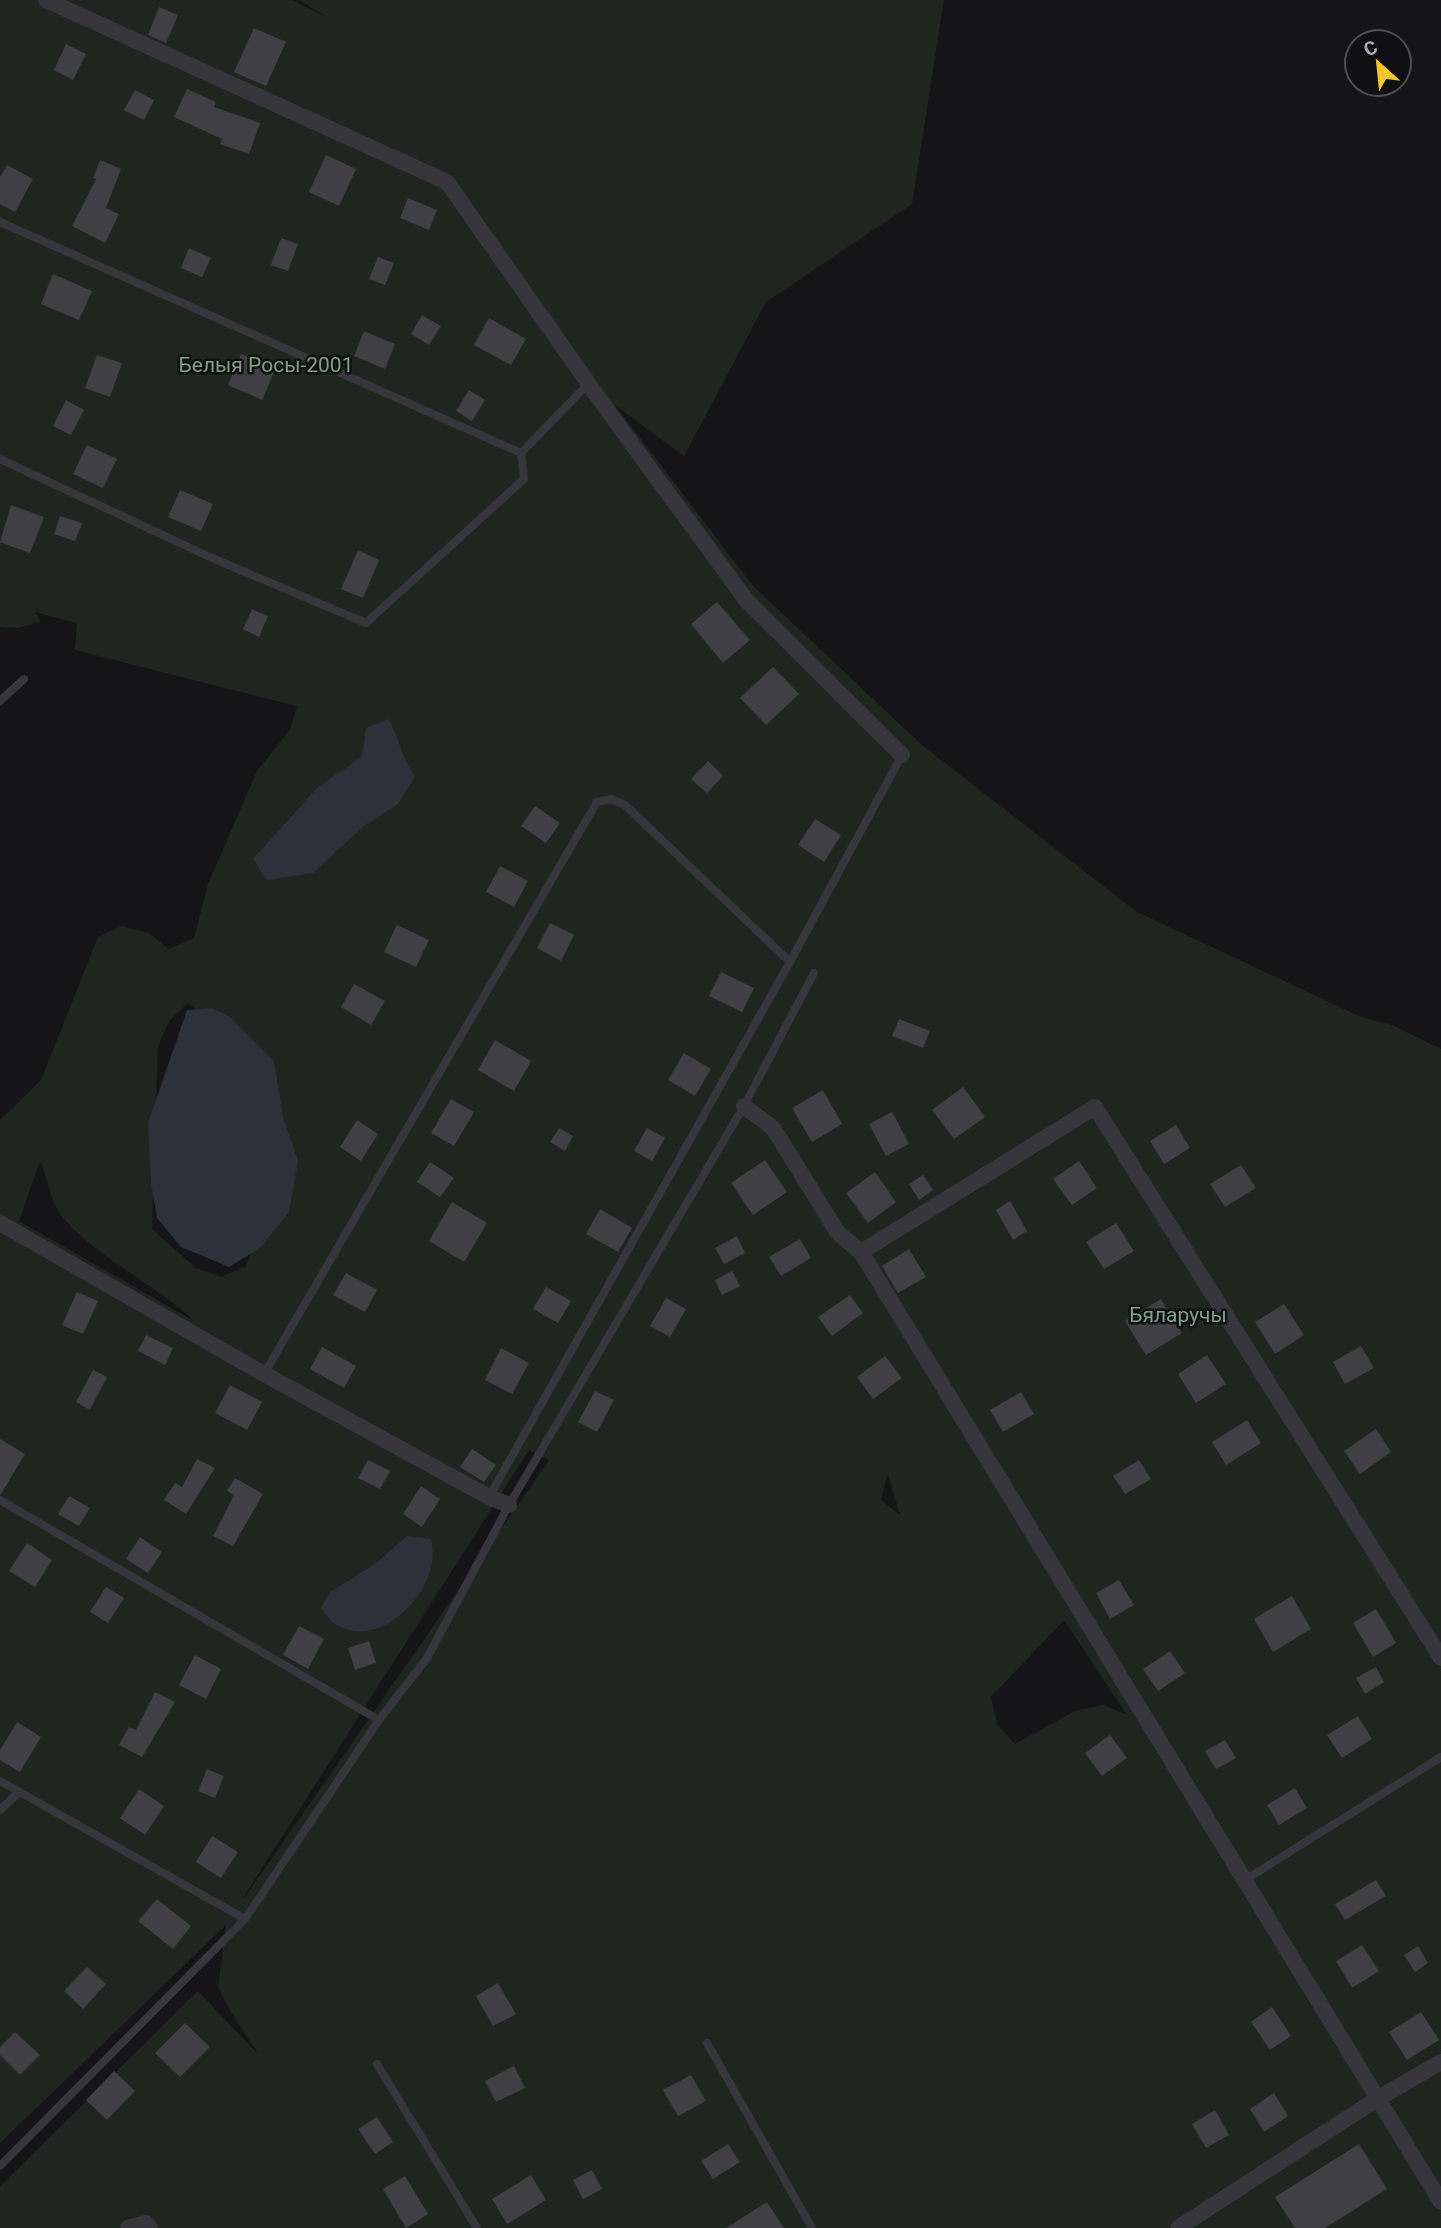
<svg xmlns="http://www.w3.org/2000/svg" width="1441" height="2228" viewBox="0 0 1441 2228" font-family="Roboto,sans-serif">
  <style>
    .green { fill: #1f2620; fill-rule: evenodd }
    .water { fill: #2b323a }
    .building { fill: #3f3f44 }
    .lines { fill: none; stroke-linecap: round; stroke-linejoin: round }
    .service { stroke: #36363c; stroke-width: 8 }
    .minor { stroke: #36363c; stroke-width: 16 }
    .labels { text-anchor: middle; stroke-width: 5; stroke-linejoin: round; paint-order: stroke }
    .park-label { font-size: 21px; fill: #7da283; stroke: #101012 }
  </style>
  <rect width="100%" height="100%" fill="#151517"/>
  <path class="green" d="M0,0H292L328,18L299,0H944L912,204L766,302L684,456L615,405L753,586L923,746L1137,912L1361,1017L1392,1025L1441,1049V2228H0V2186L198,1991L259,2055L230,2011L218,1987L226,1925L0,2143V1120L41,1080L98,937L122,926L148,933L169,949L194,938L208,884L257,771L290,730L297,706L75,650L77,623L35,612L41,622L17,628L0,627ZM188,1003L227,1035L284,1169L246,1266L221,1277L196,1268L152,1229L158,1046L169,1021ZM40,1161C47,1176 50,1198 59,1212C92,1257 154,1282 194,1321L19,1221ZM529,1450L549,1460L244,1898H243ZM887,1475H888L900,1515L881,1500ZM1064,1620L1127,1715L1103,1705L1075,1711L1015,1744L997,1724L991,1697Z"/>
  <g class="water">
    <path d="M388,719C400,738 401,758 415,776L398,804L365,825L313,873L267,880L253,859L318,787L362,757L366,728Z"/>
    <polygon points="212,1008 230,1017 274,1061 283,1117 298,1161 289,1212 260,1248 229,1267 181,1247 157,1218 151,1183 148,1123 187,1010"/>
    <path d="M407,1536L431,1539C444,1588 381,1653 335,1624C330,1621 325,1613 321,1608L330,1592L375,1564Z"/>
  </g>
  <g class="building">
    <polygon points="159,7 178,15 166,43 148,35"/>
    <polygon points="254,28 286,42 266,86 234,72"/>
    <polygon points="66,44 86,54 73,80 54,70"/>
    <polygon points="187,89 216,102 214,107 260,123 249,154 220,144 222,139 174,117"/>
    <polygon points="135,90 154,100 144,120 124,110"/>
    <polygon points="326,155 356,169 339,206 309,192"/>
    <polygon points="100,160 121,169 106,208 119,214 105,243 72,226 96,179 93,178"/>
    <polygon points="7,165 33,179 15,212 0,204 0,177"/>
    <polygon points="408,198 437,210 429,230 400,218"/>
    <polygon points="281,238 298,244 288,271 271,265"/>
    <polygon points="189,248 211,258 202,277 181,268"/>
    <polygon points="378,257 394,263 385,285 369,279"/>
    <polygon points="53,274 92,291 79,320 41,304"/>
    <polygon points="422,315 441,326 429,345 411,334"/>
    <polygon points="489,318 526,339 511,365 474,345"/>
    <polygon points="364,331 395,344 385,369 354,356"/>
    <polygon points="241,354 276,368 262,400 228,385"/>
    <polygon points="97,355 122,363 110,397 85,388"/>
    <polygon points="469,390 485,400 472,421 456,411"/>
    <polygon points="66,400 84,410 71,435 53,426"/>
    <polygon points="87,445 117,459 103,488 73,474"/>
    <polygon points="180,490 213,504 201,531 168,517"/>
    <polygon points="11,505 44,517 30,553 0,542"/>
    <polygon points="60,516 82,523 75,541 54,534"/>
    <polygon points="358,550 379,560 363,598 341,589"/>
    <polygon points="717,602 750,640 723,663 691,624"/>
    <polygon points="252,609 268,616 259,637 243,629"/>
    <polygon points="773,667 799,694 766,725 740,698"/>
    <polygon points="708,761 723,776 707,793 691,779"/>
    <polygon points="535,806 560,823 546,843 521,826"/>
    <polygon points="815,819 841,835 824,862 798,845"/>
    <polygon points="500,866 528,881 514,907 486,892"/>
    <polygon points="550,923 574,935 561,961 537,948"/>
    <polygon points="397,925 429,940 416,967 384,952"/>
    <polygon points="721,972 754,988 742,1012 709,996"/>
    <polygon points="354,984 385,1001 371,1025 341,1007"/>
    <polygon points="899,1019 930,1031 923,1048 892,1036"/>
    <polygon points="495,1040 531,1061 514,1091 478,1070"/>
    <polygon points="684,1053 711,1069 695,1096 668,1080"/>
    <polygon points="963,1087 985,1117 954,1139 932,1110"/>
    <polygon points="823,1090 842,1124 812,1142 792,1108"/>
    <polygon points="451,1099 474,1112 454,1146 431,1133"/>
    <polygon points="892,1112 909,1144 886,1156 869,1124"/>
    <polygon points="357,1120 378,1134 361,1161 340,1147"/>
    <polygon points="1176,1125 1190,1148 1164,1164 1150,1141"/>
    <polygon points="559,1128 573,1136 565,1151 550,1142"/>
    <polygon points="647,1128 665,1138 652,1161 634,1151"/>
    <polygon points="765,1160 787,1192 753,1215 731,1183"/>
    <polygon points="1079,1161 1097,1188 1072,1205 1053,1179"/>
    <polygon points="430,1162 454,1178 440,1197 417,1182"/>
    <polygon points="1241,1165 1256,1188 1225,1207 1210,1184"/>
    <polygon points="875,1172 896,1202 868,1223 846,1193"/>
    <polygon points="923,1175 933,1190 919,1200 909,1184"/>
    <polygon points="1010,1201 1027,1231 1013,1240 996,1210"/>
    <polygon points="452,1202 487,1223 464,1262 429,1241"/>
    <polygon points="600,1209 632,1228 618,1252 586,1234"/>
    <polygon points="1116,1223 1134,1251 1104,1269 1086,1242"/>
    <polygon points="737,1236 745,1253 724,1264 715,1248"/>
    <polygon points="800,1239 811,1258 781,1276 769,1257"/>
    <polygon points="909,1249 926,1277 898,1293 882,1266"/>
    <polygon points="732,1271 740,1286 722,1295 715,1280"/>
    <polygon points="346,1273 377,1290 365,1312 333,1295"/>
    <polygon points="546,1287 571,1301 558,1323 533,1309"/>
    <polygon points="77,1292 98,1301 83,1334 62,1325"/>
    <polygon points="850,1295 863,1313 832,1336 818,1317"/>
    <polygon points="666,1298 686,1309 670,1337 650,1326"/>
    <polygon points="1161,1299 1182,1333 1146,1355 1125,1321"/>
    <polygon points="1284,1304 1304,1335 1275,1354 1255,1322"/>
    <polygon points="146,1335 173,1348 165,1365 138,1351"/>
    <polygon points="1361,1346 1374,1368 1345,1384 1333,1362"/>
    <polygon points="322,1347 356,1366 344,1388 310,1369"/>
    <polygon points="501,1348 529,1363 512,1394 485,1380"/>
    <polygon points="1207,1355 1226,1384 1196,1403 1178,1374"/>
    <polygon points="885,1356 902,1378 873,1399 857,1377"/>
    <polygon points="93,1370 107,1377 90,1410 76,1402"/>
    <polygon points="230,1385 262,1402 247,1430 215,1413"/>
    <polygon points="595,1391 614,1400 597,1432 578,1422"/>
    <polygon points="1021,1392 1034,1414 1003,1432 990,1410"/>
    <polygon points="1247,1420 1261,1443 1226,1465 1212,1442"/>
    <polygon points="1376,1429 1391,1452 1360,1474 1344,1451"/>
    <polygon points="0,1439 25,1454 1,1494 0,1494"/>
    <polygon points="472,1449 496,1465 484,1482 460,1467"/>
    <polygon points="197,1459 215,1468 186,1514 164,1500 175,1483 182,1487"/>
    <polygon points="368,1460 390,1471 380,1489 358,1478"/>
    <polygon points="1139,1460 1151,1479 1125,1494 1113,1476"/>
    <polygon points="235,1478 263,1494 233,1546 213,1536 234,1495 227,1491"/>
    <polygon points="421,1486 440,1499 422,1527 403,1514"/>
    <polygon points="69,1496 90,1508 79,1526 58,1514"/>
    <polygon points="140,1537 162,1552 148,1573 126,1559"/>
    <polygon points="27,1543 52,1560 35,1587 9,1571"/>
    <polygon points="1119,1580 1134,1605 1110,1619 1096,1593"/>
    <polygon points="106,1587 124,1598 108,1623 90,1612"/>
    <polygon points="1292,1596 1311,1629 1273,1652 1254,1619"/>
    <polygon points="1376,1609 1396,1643 1373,1657 1353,1623"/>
    <polygon points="299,1626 324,1639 308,1669 283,1655"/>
    <polygon points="369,1641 376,1663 355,1670 348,1648"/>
    <polygon points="1170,1651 1185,1673 1158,1691 1143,1669"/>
    <polygon points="195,1655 221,1669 206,1699 179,1685"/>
    <polygon points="1376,1667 1384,1682 1365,1694 1356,1678"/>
    <polygon points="155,1692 175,1702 142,1757 119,1745 129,1727 136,1730"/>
    <polygon points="1358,1716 1372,1739 1342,1758 1327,1735"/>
    <polygon points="17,1722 41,1737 20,1772 0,1760 0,1750"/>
    <polygon points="1110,1735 1127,1758 1102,1776 1085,1753"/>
    <polygon points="1225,1740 1236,1758 1216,1769 1205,1751"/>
    <polygon points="207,1769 224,1776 215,1798 198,1791"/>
    <polygon points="1295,1788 1307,1808 1279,1825 1267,1805"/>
    <polygon points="139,1789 164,1806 145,1835 120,1818"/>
    <polygon points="212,1836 238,1852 221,1878 196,1862"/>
    <polygon points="1376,1880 1386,1896 1345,1920 1335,1904"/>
    <polygon points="157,1899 191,1926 173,1949 138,1921"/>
    <polygon points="1362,1945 1379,1971 1352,1988 1336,1961"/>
    <polygon points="1418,1946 1428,1963 1415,1972 1404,1955"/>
    <polygon points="87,1967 106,1984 83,2009 64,1991"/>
    <polygon points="498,1983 516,2014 493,2026 476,1996"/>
    <polygon points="1272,2007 1291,2036 1270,2050 1251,2022"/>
    <polygon points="1421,2012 1439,2040 1407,2060 1389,2032"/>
    <polygon points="185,2023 210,2047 180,2077 155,2053"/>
    <polygon points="15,2032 40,2055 20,2075 0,2055 0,2047"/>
    <polygon points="514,2066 525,2088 496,2102 485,2081"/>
    <polygon points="114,2071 135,2091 107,2120 86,2100"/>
    <polygon points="691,2075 706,2101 678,2116 663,2090"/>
    <polygon points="1274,2093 1288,2116 1264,2132 1250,2109"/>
    <polygon points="1215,2110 1229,2135 1206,2148 1192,2124"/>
    <polygon points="377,2117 393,2142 375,2154 358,2129"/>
    <polygon points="728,2144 740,2162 713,2179 701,2161"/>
    <polygon points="1359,2144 1387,2189 1325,2228 1295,2228 1275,2197"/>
    <polygon points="592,2170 602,2189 583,2199 573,2180"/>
    <polygon points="531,2175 546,2200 507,2224 492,2199"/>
    <polygon points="405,2176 428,2214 406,2228 383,2189"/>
    <polygon points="767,2202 784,2228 726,2228"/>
  </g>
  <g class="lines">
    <g class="service">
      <polyline points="0,222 521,453 588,384"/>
      <polyline points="0,459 212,558 366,623 524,479 521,453"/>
      <polyline points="0,701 24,679"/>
      <polyline points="264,1374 597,802 611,799 625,805 790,962"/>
      <polyline points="489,1497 790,962 902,755"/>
      <polyline points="0,1500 379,1720"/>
      <polyline points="0,1781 245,1919"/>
      <polyline points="0,1810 19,1792"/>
      <polyline points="1245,1880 1441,1757"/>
      <polyline points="707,2043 812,2228"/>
      <polyline points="377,2064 477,2228"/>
      <polyline points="0,2166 245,1919 379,1720 427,1658 509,1505 744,1106 814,973"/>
    </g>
    <g class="minor">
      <polyline points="46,0 447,182 610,414 747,601 902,755"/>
      <polyline points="744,1106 773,1128 838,1233 861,1252 1441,2202"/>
      <polyline points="0,1223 264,1374 489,1497 509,1505"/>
      <polyline points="861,1252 1095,1107 1441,1658"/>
      <polyline points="128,2228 146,2223 150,2228"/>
      <polyline points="1178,2228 1377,2099 1441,2062"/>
    </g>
  </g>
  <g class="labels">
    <g class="park-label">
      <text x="266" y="372">Белыя Росы-2001</text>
      <text x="1178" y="1322">Бяларучы</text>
    </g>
  </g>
  <g transform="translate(1378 63) rotate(333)"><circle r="33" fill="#101012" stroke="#4c4e54" stroke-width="2"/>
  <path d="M0-5L12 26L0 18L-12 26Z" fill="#f3c531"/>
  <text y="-10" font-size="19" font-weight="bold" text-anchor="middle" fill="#a6aab7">С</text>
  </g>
</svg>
